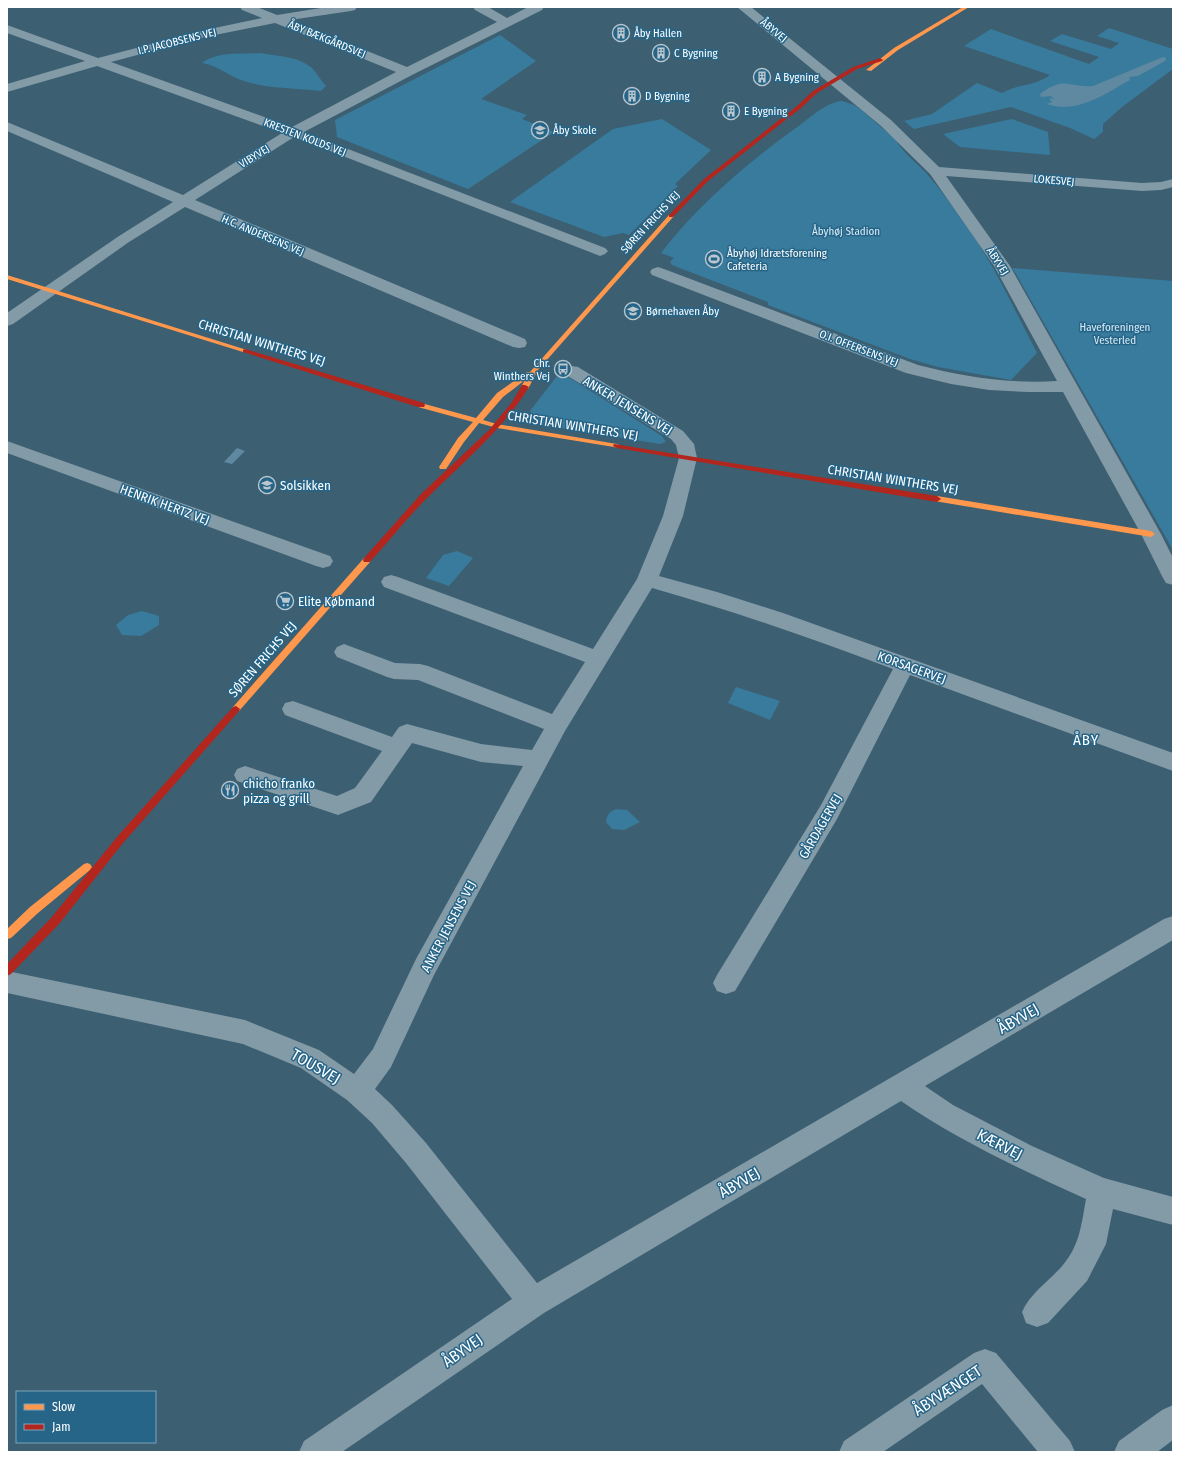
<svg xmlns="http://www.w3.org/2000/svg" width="1180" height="1459" viewBox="0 0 1180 1459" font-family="'Fira Sans Condensed',sans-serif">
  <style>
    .green { fill: #397b9c }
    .water { fill: #5f89a0 }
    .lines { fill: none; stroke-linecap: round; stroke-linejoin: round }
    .street { fill: #839aa7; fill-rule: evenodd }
    .slow { fill: #ff974d; fill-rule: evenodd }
    .jam { fill: #b3261e; fill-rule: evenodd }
    .labels { text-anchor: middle; stroke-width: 3; stroke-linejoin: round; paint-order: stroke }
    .far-street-label { font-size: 11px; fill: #fff; stroke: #266588 }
    .far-poi-label { font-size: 11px; fill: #fff; stroke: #266588; text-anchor: start }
    .far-park-label { font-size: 11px; fill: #d7ecf7; stroke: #266588 }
    .street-label { font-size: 13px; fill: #fff; stroke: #266588 }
    .poi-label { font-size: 13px; fill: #fff; stroke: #266588; text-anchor: start }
    .quarter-label { font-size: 15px; letter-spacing: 1px; fill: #fff; stroke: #266588 }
    .near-street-label { font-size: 16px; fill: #fff; stroke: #266588 }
  </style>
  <rect width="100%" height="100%" fill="#3c5f72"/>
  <g class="green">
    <path d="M1109,28L1173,49V69L1122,107L1103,124V132L1094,139L1070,128L1011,107L914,129L904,121L932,114L977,83L1002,93C1019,83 1034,87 1050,75L964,46L991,29L1089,64L1099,57L1050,41L1062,34L1111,49L1119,43L1097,36Z"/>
    <polygon points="500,35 536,61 481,99 527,115 522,119 554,132 468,189 337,137 335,120"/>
    <path d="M260,53C277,56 298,56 312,68C317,73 321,81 326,86L321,91C296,88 269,89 244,81C230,77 217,65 202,63C217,51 242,54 260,53Z"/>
    <path d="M842,101L854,105L860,109L896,140C901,151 918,164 927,174C943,192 957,213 971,233C997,270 1016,313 1037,353L1011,380L938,367L910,359L768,305V302L672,265L670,262L674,258L661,253C698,204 751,160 800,125C812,116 827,102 842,101Z"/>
    <polygon points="662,119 711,150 675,184 678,186 629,235 623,233 604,237 510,202 613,129"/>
    <polygon points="1012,119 1048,132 1050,155 960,147 943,134"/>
    <polygon points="1012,268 1173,281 1173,550 1016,274"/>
    <polygon points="560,372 662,436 666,442 660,444 537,424 530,411"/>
    <polygon points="457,551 473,558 449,586 426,578 443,555"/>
    <polygon points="142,611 159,616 159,625 141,636 122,635 116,625 128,615"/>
    <polygon points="736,687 780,701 770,720 728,703"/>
    <path d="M616,809L627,810L640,822L624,830L612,829L606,822C607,815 609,812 616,809Z"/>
  </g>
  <g class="water">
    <path d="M1163,57L1166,58L1165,61L1138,76L1129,77L1130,80L1128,81C1104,95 1076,114 1047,104L1052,102L1049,98L1054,99L1051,96L1041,97L1040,94C1066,75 1066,88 1093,86Z"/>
    <polygon points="237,448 245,451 232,464 224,462"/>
  </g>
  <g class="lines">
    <g class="street">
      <path d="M240,7H257L277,15L327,7H357L355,10L351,11L290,20L407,67L497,22L475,10L473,7H488L507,18L528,7H544L542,10L412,75L304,132L605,248L608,251L605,254L600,256L595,254L294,137L195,200L525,339L527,343L525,347L519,348L513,347L185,207L129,242L13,324L7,326V313L119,236L173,202L7,131V122L183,195L282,133L97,66L7,92V84L85,61L7,33V25L98,58L205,30L262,18L242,10ZM275,23L396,72L292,127L111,62L205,37Z"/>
      <path d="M737,7H751L891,120L939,167L1142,183L1161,182L1173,179V187L1161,190L1142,191L946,176L1010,266L1161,534L1173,558V585L1166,583L1163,578L1141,534L1063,392H1028L989,390L951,384L906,373L652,275L650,272L652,269L658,267L664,269L918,365C964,377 1010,384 1057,381L994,266L930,174L881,126Z"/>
      <path d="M572,366L578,367L683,431L694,444L697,458L683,516L659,576L717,592L783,613L1173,753V771L910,675L837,819L735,991L726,994L717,991L713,983L717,975L821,805L893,669C813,639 734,611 652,588L565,731L434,975L391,1067L375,1089L392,1105L426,1143L537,1283L1164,919L1173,916V940L925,1086L953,1105L1032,1146L1104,1178L1173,1197V1225L1113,1209L1106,1244L1087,1281L1048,1323L1037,1327L1026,1323L1022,1312C1031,1291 1053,1279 1066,1261C1080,1243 1082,1221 1086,1199C1022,1170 959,1141 901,1101L544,1313L342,1452H299L304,1441L512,1299L406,1163L372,1123L347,1100L301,1068L243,1044L7,993V971L245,1020L319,1050L354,1074L373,1049L416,959L523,766L481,762L412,743L371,802L338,815L237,781L234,775L237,769L245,766L337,796L355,788L382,751L285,715L282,709L285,703L293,701L392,737L399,727L407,724L481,744L532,750L544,729L418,680L394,679L387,677L337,657L334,652L337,647L344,644L395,663L420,664L428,666L552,714L585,662L384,587L381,582L384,577L391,575L398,577L593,649L637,579L663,516L679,458L676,445L671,439L566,375L563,371L566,367Z"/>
      <polygon points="7,441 330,556 333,561 330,566 323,568 316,566 7,453"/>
      <polygon points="985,1349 996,1353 1070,1441 1075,1452 1038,1452 982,1384 883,1452 839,1452 844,1441 974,1353"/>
      <polygon points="1173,1405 1173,1440 1157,1452 1114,1452 1119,1441 1162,1410"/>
    </g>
    <g class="slow">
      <polygon points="963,7 969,7 898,50 871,71 866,70 894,48"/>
      <polygon points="669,215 674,216 538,370 528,389 525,389 521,387 525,380 503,397 483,420 497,424 617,444 621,446 620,448 497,428 479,423 464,442 446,469 440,469 439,467 458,438 473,422 418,407 418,403 421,403 476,418 497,393 527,372 530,372"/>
      <polygon points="7,275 247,350 248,351 247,352 243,352 7,279"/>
      <polygon points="937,496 1151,531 1155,534 1151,537 934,501 933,499 934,497"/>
      <polygon points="367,557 370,558 371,560 370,562 239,711 233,711 232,709 233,707 364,558"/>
      <polygon points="87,863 90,864 92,867 90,870 38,913 11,938 7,939 7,929 30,907 84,864"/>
    </g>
    <g class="jam">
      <polygon points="880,58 883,60 882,61 857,69 817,93 801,108 708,181 673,217 669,217 669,215 704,179 797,106 813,91 853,67"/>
      <polygon points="245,349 424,403 425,405 424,407 418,407 243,352 243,350"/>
      <path d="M522,385H525L529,387C501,432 464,461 427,498C407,518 389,541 370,562H364L363,560L364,558L421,494L489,430L512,402Z"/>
      <polygon points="614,444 937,496 941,499 937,502 617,448 613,446"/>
      <polygon points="236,706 240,709 239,711 123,843 59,924 11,974 7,976 7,964 51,918 117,837 233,707"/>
    </g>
  </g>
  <defs>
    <g id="building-ring" transform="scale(0.9)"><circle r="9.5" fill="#266588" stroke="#bbc7ce" stroke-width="1.5"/><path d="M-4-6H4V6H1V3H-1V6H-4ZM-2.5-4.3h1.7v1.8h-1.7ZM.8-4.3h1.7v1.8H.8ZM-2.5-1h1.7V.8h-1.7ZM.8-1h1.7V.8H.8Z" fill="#bbc7ce"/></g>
    <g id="school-ring" transform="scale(0.9)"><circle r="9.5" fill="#266588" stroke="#bbc7ce" stroke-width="1.5"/><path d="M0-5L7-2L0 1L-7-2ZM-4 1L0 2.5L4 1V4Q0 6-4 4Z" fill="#bbc7ce"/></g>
    <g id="stadium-ring" transform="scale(0.9)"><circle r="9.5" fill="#266588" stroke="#bbc7ce" stroke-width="1.5"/><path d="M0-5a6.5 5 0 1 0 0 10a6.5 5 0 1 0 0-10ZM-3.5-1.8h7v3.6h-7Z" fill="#bbc7ce"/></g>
    <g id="bus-ring" transform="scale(0.9)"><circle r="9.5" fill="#266588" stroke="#bbc7ce" stroke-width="1.5"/><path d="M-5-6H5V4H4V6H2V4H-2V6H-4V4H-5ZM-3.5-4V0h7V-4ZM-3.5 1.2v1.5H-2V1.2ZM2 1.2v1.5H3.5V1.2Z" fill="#bbc7ce"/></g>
    <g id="supermarket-ring" transform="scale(0.9)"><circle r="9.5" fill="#266588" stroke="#bbc7ce" stroke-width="1.5"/><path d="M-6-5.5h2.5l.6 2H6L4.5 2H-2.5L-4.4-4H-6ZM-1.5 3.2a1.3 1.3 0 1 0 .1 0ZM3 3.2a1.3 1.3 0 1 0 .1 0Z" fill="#bbc7ce"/></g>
    <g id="restaurant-ring" transform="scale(0.9)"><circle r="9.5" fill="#266588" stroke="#bbc7ce" stroke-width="1.5"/><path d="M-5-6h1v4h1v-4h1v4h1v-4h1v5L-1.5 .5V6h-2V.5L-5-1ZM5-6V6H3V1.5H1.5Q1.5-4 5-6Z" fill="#bbc7ce"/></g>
  </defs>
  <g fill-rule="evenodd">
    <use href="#building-ring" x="621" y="33"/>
    <use href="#building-ring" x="661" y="53"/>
    <use href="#building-ring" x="762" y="77"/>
    <use href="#building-ring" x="632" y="96"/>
    <use href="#building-ring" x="731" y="111"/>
    <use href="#school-ring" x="540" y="130"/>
    <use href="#stadium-ring" x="714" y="259"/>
    <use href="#school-ring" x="633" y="311"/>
    <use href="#bus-ring" x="563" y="369"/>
    <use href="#school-ring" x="267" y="485"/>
    <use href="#supermarket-ring" x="285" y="601"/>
    <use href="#restaurant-ring" x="230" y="790"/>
  </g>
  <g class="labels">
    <g class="far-street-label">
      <text transform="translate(774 30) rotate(39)" y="4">ÅBYVEJ</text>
      <text transform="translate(327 39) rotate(22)" y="4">ÅBY BÆKGÅRDSVEJ</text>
      <text transform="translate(177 41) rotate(-14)" y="4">I.P. JACOBSENS VEJ</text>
      <text transform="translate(305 137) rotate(21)" y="4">KRESTEN KOLDS VEJ</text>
      <text transform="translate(254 156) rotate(-32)" y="4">VIBYVEJ</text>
      <text transform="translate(1054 180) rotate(5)" y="4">LOKESVEJ</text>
      <text transform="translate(650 222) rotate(-47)" y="4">SØREN FRICHS VEJ</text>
      <text transform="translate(263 235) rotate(23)" y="4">H.C. ANDERSENS VEJ</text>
      <text transform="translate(998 261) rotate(57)" y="4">ÅBYVEJ</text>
      <text transform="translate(859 348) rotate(21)" y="4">O.I. OFFERSENS VEJ</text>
    </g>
    <g class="far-poi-label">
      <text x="634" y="37">Åby Hallen</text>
      <text x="674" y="57">C Bygning</text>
      <text x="775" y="81">A Bygning</text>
      <text x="645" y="100">D Bygning</text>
      <text x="744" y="115">E Bygning</text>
      <text x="553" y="134">Åby Skole</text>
      <text x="727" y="257">Åbyhøj Idrætsforening<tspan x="727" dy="13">Cafeteria</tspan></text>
      <text x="646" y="315">Børnehaven Åby</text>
      <text x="550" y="367" text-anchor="end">Chr.<tspan x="550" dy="13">Winthers Vej</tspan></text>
    </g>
    <g class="far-park-label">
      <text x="846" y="235">Åbyhøj Stadion</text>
      <text x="1115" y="331">Haveforeningen<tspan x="1115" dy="13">Vesterled</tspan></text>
    </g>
    <g class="street-label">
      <text transform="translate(262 342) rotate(17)" y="5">CHRISTIAN WINTHERS VEJ</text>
      <text transform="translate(628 405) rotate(31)" y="5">ANKER JENSENS VEJ</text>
      <text transform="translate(573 425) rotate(9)" y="5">CHRISTIAN WINTHERS VEJ</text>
      <text transform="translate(893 479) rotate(9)" y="5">CHRISTIAN WINTHERS VEJ</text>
      <text transform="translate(165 504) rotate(20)" y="5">HENRIK HERTZ VEJ</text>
      <text transform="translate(262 659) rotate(-49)" y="5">SØREN FRICHS VEJ</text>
      <text transform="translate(912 667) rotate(20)" y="5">KORSAGERVEJ</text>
      <text transform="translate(820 826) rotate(-60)" y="5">GÅRDAGERVEJ</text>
      <text transform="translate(448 926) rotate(-62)" y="5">ANKER JENSENS VEJ</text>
    </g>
    <g class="poi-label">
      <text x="280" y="490">Solsikken</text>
      <text x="298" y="606">Elite Købmand</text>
      <text x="243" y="788">chicho franko<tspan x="243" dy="15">pizza og grill</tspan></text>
    </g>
    <g class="quarter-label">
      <text x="1086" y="745">ÅBY</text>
    </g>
    <g class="near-street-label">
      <text transform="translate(1018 1018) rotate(-30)" y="6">ÅBYVEJ</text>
      <text transform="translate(316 1066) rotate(30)" y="6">TOUSVEJ</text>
      <text transform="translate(1000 1144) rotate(27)" y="6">KÆRVEJ</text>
      <text transform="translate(739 1182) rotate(-30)" y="6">ÅBYVEJ</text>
      <text transform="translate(462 1350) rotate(-35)" y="6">ÅBYVEJ</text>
      <text transform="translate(947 1390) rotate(-33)" y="6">ÅBYVÆNGET</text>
    </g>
  </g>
  <rect width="1180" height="1459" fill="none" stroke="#ffffff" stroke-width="16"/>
  <rect x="16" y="1391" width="140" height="52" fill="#266588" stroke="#7da3b8"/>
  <rect x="24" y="1404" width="20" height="6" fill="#ff974d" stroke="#7da3b8"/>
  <text x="52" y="1411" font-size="12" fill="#ffffff">Slow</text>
  <rect x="24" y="1424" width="20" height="6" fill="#b3261e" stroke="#7da3b8"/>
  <text x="52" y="1431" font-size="12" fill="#ffffff">Jam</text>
</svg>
